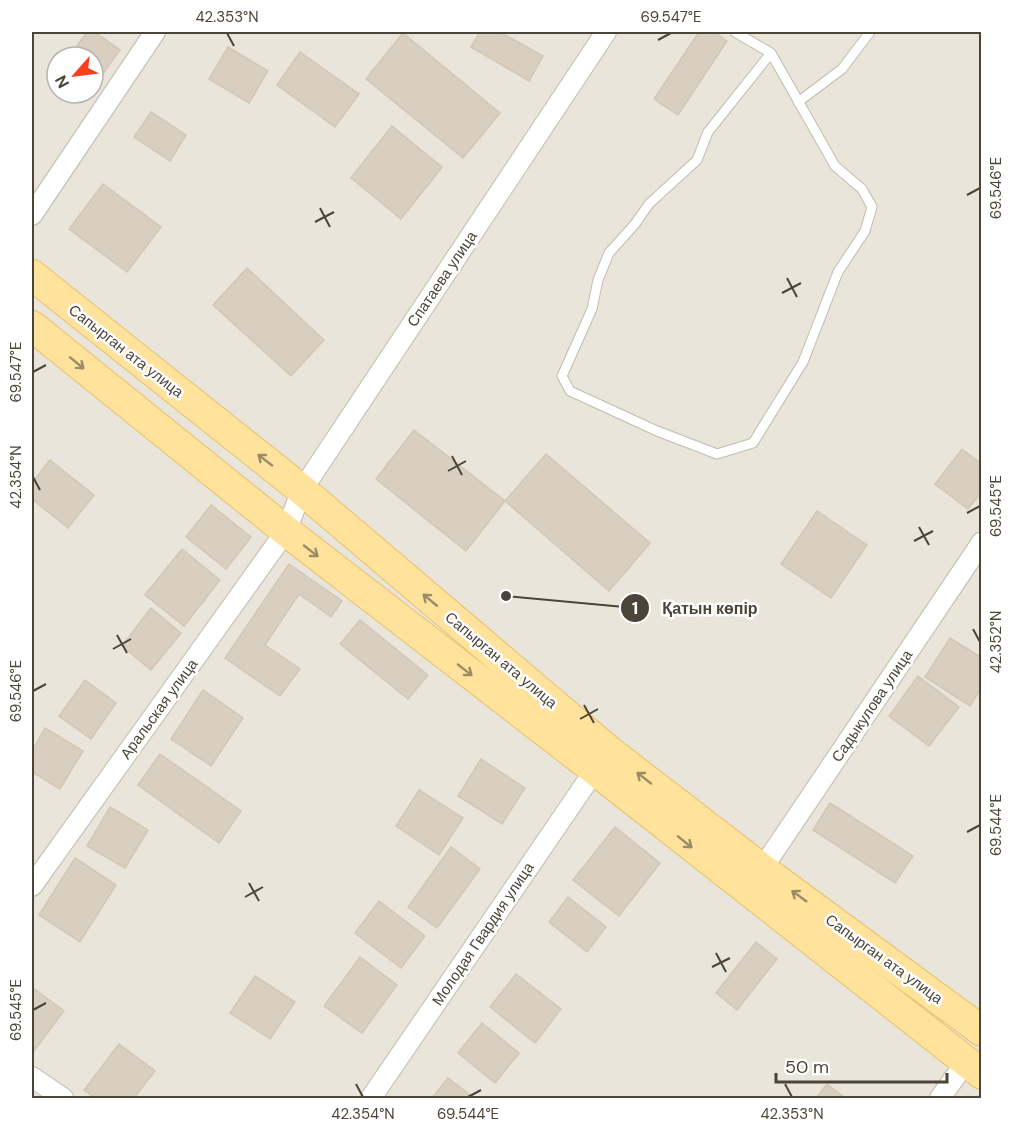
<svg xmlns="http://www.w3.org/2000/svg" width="1013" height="1130" viewBox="0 0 1013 1130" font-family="'DM Sans',sans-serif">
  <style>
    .residential { fill: #eae5da; fill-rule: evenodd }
    .building { fill: #d8cfc1; stroke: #d3c7b4; stroke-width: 1.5 }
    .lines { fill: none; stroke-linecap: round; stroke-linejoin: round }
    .lane-casing { stroke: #c2bbae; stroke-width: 11 }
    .street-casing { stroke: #c2bbae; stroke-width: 22 }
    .primary-casing { stroke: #e6c16a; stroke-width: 32 }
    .lane { stroke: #fff; stroke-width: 9 }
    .street { stroke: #fff; stroke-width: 20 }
    .primary { stroke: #ffe39c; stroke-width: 30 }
    .oneway { stroke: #9c8c66 }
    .ticks { fill: none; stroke: #4b4439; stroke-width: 2 }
    .labels { text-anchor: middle; stroke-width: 5; stroke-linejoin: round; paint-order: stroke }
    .street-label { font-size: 15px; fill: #4b4439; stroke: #fff }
    .leader { fill: none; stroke: #4b4439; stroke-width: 2 }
    .callout-dot { fill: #4b4439; stroke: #fff; stroke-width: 2 }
    .mark-label { font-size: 18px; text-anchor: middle; font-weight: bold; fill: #fff }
    .callout-label { font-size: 16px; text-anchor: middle; font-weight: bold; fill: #4b4439; stroke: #fff; stroke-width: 5; stroke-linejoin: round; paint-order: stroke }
    .neatline { fill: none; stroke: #4b4439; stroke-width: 2 }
    .ticks-label { font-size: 15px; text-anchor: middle; fill: #4b4439 }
  </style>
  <rect width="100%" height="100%" fill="#f6f3ec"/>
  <path class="residential" d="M32,32H981V1098H32ZM57,57H93V93H57Z"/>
  <g class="building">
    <polygon points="87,32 95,32 120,50 93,88 93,57 69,57"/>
    <polygon points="480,32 500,32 543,56 529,81 471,47"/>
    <polygon points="699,32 714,32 727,41 678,115 654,99"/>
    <polygon points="403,33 500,113 463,158 366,79"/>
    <polygon points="228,47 268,71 249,103 209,79"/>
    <polygon points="300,52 359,94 335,127 277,85"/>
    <polygon points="151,112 186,135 170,161 134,137"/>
    <polygon points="392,126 442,167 401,219 351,178"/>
    <polygon points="103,184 161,227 127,272 69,229"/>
    <polygon points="247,268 324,340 291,376 213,305"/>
    <polygon points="414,430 505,501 466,551 376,479"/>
    <polygon points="962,449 982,464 982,491 968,509 935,484"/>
    <polygon points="546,454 650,543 609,591 505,501"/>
    <polygon points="50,460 94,495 68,528 32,499 32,483"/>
    <polygon points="211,505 251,537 226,569 186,537"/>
    <polygon points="817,511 867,545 831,598 781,564"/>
    <polygon points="182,549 220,580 184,626 145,595"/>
    <polygon points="289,564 342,601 331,617 299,594 265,645 300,669 280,696 225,658"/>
    <polygon points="151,608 181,633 151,670 122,646"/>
    <polygon points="360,620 428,675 408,699 340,644"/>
    <polygon points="950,638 982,658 982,687 970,706 925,677"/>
    <polygon points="918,676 959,707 929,746 889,716"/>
    <polygon points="85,680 116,703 91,739 59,716"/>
    <polygon points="203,690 243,718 211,766 171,739"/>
    <polygon points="45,728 83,751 60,789 32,772 32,751"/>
    <polygon points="160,754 241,811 219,843 138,785"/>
    <polygon points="481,759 525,788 502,824 458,796"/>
    <polygon points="419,790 463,818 439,855 396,826"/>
    <polygon points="830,803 913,856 895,883 813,830"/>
    <polygon points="110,807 148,830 125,868 87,846"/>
    <polygon points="615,827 660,863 619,916 573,880"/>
    <polygon points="451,847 480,869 437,928 408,907"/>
    <polygon points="75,858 116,885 80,942 39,915"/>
    <polygon points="568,897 606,927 587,952 549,922"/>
    <polygon points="379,901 425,936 401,968 355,933"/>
    <polygon points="756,942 777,959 737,1010 716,993"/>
    <polygon points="360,957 397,985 362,1033 324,1006"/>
    <polygon points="516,974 561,1009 535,1043 490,1007"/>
    <polygon points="255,976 295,1002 270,1039 230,1013"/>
    <polygon points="32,987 64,1011 33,1052 32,1050"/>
    <polygon points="482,1023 519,1053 495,1083 458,1053"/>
    <polygon points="119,1044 155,1071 134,1098 95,1098 84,1090"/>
    <polygon points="448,1078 474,1098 432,1098"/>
    <polygon points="827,1084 845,1098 816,1098"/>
  </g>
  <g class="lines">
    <g class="lane-casing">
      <g id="lane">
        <polyline points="735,32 771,53 835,166 862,189 872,207 865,231 838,272 803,362 753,443 717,454 657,431 570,391 562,376 592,309 598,280 609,253 635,224 649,204 697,160 708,132 771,53"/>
        <polyline points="798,102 842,69 870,32"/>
      </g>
    </g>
    <g class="street-casing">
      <g id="street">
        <polyline points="32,215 155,32"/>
        <polyline points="762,869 982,542"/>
        <polyline points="32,886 286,531 302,490 606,32"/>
        <polyline points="32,1077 63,1098"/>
        <polyline points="371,1098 595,770"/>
        <polyline points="940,1098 966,1062"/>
      </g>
    </g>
    <g class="primary-casing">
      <g id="primary">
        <polyline points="32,275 302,490 609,751 762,869 982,1031"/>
        <polyline points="32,326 286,531 595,770 982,1074"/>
      </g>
    </g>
    <use href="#lane" class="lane"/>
    <use href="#street" class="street"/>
    <use href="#primary" class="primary"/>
  </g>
  <defs><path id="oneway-shaft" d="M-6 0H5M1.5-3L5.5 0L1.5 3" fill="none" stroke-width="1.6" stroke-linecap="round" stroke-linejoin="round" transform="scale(1.5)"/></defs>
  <g class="oneway">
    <use href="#oneway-shaft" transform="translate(77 363) rotate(39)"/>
    <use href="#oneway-shaft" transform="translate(265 460) rotate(-142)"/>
    <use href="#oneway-shaft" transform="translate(311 551) rotate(38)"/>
    <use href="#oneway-shaft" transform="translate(430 600) rotate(-140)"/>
    <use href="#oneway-shaft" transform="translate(465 670) rotate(38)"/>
    <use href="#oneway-shaft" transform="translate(644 778) rotate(-142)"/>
    <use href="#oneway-shaft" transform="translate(685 842) rotate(39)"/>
    <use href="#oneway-shaft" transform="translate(799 896) rotate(-144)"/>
  </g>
  <path class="ticks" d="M227,33L234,46M658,40L671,33M967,195L980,188M320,208L330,227M315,222L334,212M787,278L797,297M782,293L801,283M33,372L46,365M452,456L462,475M448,471L466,461M33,477L40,490M967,513L980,506M919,527L929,545M914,541L933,531M973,629L980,642M117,635L127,653M113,649L131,639M33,691L46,684M584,705L594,723M580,719L598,709M967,832L980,825M249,883L259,901M245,897L263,887M716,953L726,972M712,967L730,958M33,1010L46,1003M356,1084L363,1097M785,1084L792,1097M468,1097L481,1090"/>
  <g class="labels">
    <g class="street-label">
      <text transform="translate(442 279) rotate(-56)" y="5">Спатаева улица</text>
      <text transform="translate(126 351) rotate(38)" y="5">Сапырган ата улица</text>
      <text transform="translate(501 660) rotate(40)" y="5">Сапырган ата улица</text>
      <text transform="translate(872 706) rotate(-56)" y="5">Садыкулова улица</text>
      <text transform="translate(159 709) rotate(-54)" y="5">Аральская улица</text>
      <text transform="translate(483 934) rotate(-56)" y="5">Молодая Гвардия улица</text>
      <text transform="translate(884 959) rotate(36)" y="5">Сапырган ата улица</text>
    </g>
  </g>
  <path class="leader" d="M506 596L635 608"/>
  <g class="callout-dot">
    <circle cx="506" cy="596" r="6"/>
    <circle cx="635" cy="608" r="15"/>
  </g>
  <g class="mark-label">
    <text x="635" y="614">1</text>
  </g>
  <g class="callout-label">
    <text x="710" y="614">Қатын көпір</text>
  </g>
  <rect width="1013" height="1130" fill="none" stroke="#ffffff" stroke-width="66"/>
  <g transform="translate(75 75) rotate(242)"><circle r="28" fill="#ffffff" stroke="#b7b4b0" stroke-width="1.5"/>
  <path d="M0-4.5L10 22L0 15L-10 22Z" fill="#fc3f1d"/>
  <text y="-9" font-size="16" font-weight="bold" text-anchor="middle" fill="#4b4439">N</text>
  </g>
  <path d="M776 1073v9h171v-9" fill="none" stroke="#4b4439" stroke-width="3"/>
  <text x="785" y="1073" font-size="18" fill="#4b4439" stroke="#ffffff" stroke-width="4.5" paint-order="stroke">50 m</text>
  <rect x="33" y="33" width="947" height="1064" class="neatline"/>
  <g class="ticks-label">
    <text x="227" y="22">42.353°N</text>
    <text x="671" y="22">69.547°E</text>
    <text transform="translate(996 188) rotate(-90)" y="5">69.546°E</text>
    <text transform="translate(16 372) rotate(-90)" y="5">69.547°E</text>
    <text transform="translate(16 477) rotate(-90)" y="5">42.354°N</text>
    <text transform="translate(996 506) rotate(-90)" y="5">69.545°E</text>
    <text transform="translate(996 642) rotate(-90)" y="5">42.352°N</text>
    <text transform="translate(16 691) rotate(-90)" y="5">69.546°E</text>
    <text transform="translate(996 825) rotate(-90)" y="5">69.544°E</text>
    <text transform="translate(16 1010) rotate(-90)" y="5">69.545°E</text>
    <text x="363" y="1119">42.354°N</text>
    <text x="468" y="1119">69.544°E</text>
    <text x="792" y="1119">42.353°N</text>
  </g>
</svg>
